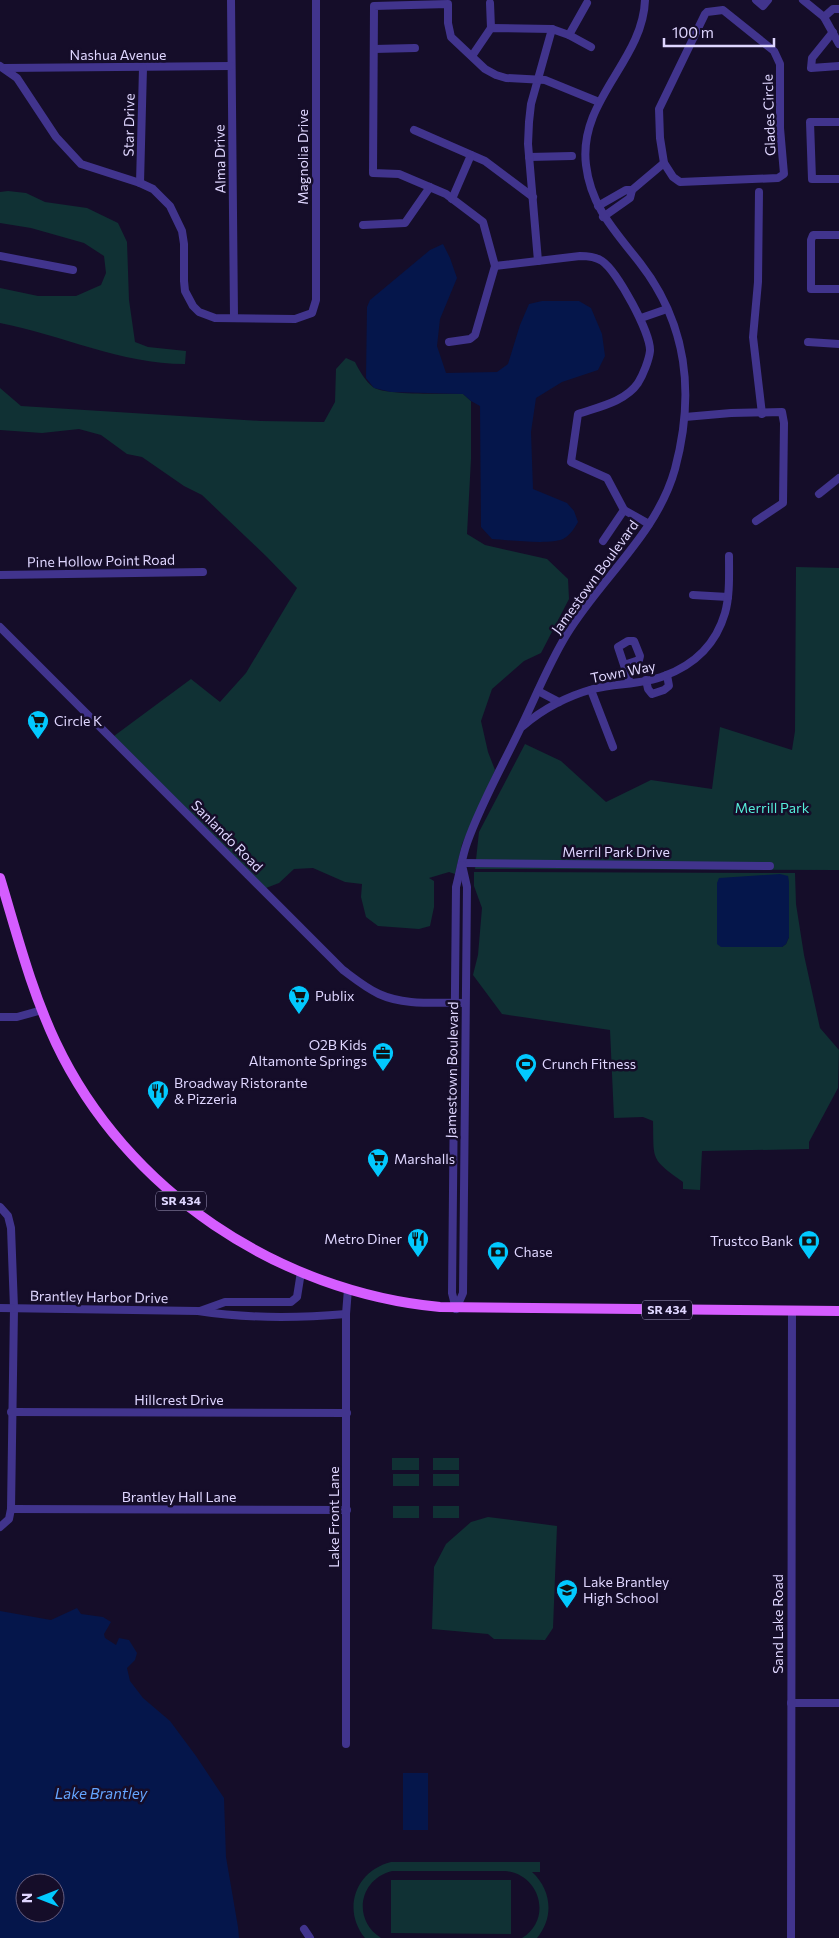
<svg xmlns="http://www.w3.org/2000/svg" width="839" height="1938" viewBox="0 0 839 1938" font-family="Commissioner,sans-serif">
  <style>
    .green { fill: #103134; fill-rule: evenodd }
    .water { fill: #05164b; fill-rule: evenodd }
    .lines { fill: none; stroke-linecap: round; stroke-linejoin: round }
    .minor { stroke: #41348d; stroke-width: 8 }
    .major { stroke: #d55dff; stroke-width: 10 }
    .labels { text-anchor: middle; stroke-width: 5; stroke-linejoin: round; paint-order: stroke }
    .shield { fill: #150d29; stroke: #a29abf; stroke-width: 1 }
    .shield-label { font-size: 12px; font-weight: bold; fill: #dfd6ff }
    .street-label { font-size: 14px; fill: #dfd6ff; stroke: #150d29 }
    .poi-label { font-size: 14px; fill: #dfd6ff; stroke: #150d29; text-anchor: start }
    .park-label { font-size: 14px; fill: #55ecd8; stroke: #150d29 }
    .water-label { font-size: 15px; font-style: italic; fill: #64a5ff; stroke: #150d29 }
  </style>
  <rect width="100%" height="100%" fill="#150d29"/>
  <g class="green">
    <path d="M8,191L26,193L45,202L87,208L118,223L127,242L129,300L135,342L148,347L186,351L185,364C121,364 62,335 0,323V288L38,296H76L101,285L106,273L104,256L84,243L31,228L0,223V192Z"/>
    <path d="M346,358L355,362C359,370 365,381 373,387C386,396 445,393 463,394L471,401V459L467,534L485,545L547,559L568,579L569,599L541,653L524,661L492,689L481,721L488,752L495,770L462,844L455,874L449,872L429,878L434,881V907L430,926L419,929L378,926L366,917L361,897L362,884L345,882L313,868L294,869L279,883L266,888L114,736L191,679L220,702L246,673L297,588L267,557L202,495L184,486L142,457L127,454L101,435L79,429L42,433L0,430V388L21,406L261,421L324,422L335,402L336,369Z"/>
    <polygon points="796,567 839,568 839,870 475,869 479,832 525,744 561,761 606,802 651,780 712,789 720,727 792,750 795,731"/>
    <path d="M474,872L795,873L796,904L804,955L820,1028L839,1050L838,1088L809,1142V1149L702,1151L700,1190L683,1189V1182C650,1158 654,1161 653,1121L643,1117L614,1118L610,1030L502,1014L473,975L478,955L482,908L474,886ZM788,876L789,937L786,944L782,947H721L717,883Z"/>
    <rect x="392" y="1458" width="27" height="12"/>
    <rect x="433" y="1458" width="26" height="12"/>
    <rect x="393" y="1474" width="26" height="12"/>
    <rect x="433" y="1474" width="26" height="12"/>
    <rect x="393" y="1506" width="26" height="12"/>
    <rect x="433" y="1506" width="26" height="12"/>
    <polygon points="488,1517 557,1526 553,1628 545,1640 494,1639 488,1634 432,1629 434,1567 446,1544 471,1522"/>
    <path d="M391,1862H540V1872H532C552,1890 554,1918 537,1938H522C553,1919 540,1874 505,1871H392C359,1879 352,1920 381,1938H365C342,1910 355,1871 391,1862Z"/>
    <polygon points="391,1880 511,1880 511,1934 391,1933"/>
  </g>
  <g class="water">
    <path d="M443,244L450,258L457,278L440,319L437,346L446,373L497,372L508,364L520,325L529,304L542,301H579L591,308L602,334L605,356L598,370L562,382L536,398L531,432L533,489L567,503L574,511L578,522C574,529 570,535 563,539C551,545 506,540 492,539L481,527L480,406L471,401L463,394L391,392L374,388L366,378L367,307L370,300L430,250Z"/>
    <polygon points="780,874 788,876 789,882 789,937 786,944 782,947 721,947 717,944 717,883 719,878"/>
    <path d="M77,1608L81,1614L103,1617L111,1622L104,1634L105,1638L116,1645L119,1638L129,1640L137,1653L135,1660L127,1668L130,1681L143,1698L170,1721L196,1756L224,1798L226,1857L238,1927L239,1938H0V1611L51,1620ZM25,1883H55V1913H25Z"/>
    <rect x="403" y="1773" width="25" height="57"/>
  </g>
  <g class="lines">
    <g class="minor">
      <polyline points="231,0 234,318"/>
      <polyline points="756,0 763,6 768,0"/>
      <polyline points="803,0 824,17 839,44"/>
      <polyline points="490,3 491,28"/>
      <polygon points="723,10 774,51 780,64 780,128 784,174 778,178 680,182 673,177 664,163 660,138 659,109 705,14 707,12"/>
      <polyline points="824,17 833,9 839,9"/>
      <polyline points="833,32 812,58 811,68 839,66"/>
      <polyline points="569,35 587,3"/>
      <polyline points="374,49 415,48"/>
      <polyline points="472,56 491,28 552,29"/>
      <polyline points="0,66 17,78 56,137 81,164 140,183 153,189 170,206 182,231 184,244 184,281 185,291 193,306 199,312 215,318 295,319 312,313 316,300 316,0"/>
      <polyline points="4,68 231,66"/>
      <polyline points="839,122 810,122 812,179 839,179"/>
      <polyline points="414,130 485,161 533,197"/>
      <polyline points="529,157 572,156"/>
      <polyline points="140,183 143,68"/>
      <polyline points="759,192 758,282 753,337 762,414"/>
      <polyline points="452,199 471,155"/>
      <polyline points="598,206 626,190 632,190 664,163"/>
      <polyline points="603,217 630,198 632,190"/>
      <polyline points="363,225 405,223 430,187"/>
      <polyline points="839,235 813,235 811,240 811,289 839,289"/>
      <polyline points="0,256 73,270"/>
      <polyline points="538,261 528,144 529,122 531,104 552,29 569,35 591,47"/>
      <path d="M495,266L580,256C587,256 596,257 602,261C617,271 651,333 650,351C649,360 643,375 638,383C625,402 598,407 578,414L571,462L607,478L624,510L603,541"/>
      <polyline points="641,318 667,309"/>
      <polyline points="449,342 470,339 475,335 495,266 483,222 446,194 399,174 373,173 374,6 448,4 448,23 451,37 485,69 496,75 506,78 545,80 599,102"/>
      <polyline points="808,342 839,344"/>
      <polyline points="685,417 731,413 782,412 784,423 783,503 756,521"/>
      <polyline points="819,494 839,478"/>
      <polyline points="624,510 649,524"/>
      <polyline points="0,575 203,572"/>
      <polyline points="693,595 728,597"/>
      <path d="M0,627L343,970C355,979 366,988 379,994C405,1006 438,1002 465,1003"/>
      <polyline points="624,665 639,660 640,656 634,641 628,641 618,647 630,683"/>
      <polyline points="646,680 648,689 652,694 664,690 669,686 667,675"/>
      <polyline points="591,690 613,747"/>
      <polyline points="538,691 559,702"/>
      <path d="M523,726C543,709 568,696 593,689C616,683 642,685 664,676C694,665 716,644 725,613C730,595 729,575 729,556"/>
      <polyline points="462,863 770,866"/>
      <polyline points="0,1017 17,1017 42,1010"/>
      <polyline points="0,1207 8,1216 11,1228 14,1308 11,1509 9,1519 0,1527"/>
      <path d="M0,1308L198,1311C244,1318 299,1318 346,1314"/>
      <path d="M456,1309L452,1293L456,887C460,872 462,857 467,843C481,803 503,765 521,727C536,696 549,663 567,634C601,578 657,534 675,469C695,394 688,325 640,263C615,231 591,207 586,165C578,100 643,61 645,0"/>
      <polyline points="456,1309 463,1293 467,887 462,865"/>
      <polyline points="200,1311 225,1302 291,1302 297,1297 301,1272"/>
      <polyline points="11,1412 347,1413"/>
      <polyline points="11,1509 347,1510"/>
      <polyline points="791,1703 839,1703"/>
      <polyline points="346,1744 346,1314 348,1289"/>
      <polyline points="304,1929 310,1938"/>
      <polyline points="791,1938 792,1310"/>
    </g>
    <path class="major" d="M0,878C17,934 31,990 56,1043C126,1191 279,1292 440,1307L839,1311"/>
  </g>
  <defs>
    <g id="supermarket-pin" transform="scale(1.125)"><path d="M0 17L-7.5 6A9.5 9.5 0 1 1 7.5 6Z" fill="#02c9ff" stroke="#150d29"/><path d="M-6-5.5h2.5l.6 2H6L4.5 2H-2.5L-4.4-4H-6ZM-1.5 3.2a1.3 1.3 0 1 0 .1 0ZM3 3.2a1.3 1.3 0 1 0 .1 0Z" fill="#111"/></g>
    <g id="office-pin" transform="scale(1.125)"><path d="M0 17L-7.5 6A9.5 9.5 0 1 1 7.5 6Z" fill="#02c9ff" stroke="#150d29"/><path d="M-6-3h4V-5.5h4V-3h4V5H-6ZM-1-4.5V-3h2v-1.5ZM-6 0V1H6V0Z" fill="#111"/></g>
    <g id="stadium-pin" transform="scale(1.125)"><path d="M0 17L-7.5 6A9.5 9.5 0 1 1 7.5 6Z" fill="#02c9ff" stroke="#150d29"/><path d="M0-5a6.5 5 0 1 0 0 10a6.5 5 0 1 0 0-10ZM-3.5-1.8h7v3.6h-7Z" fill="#111"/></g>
    <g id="restaurant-pin" transform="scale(1.125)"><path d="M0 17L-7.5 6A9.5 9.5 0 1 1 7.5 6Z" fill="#02c9ff" stroke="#150d29"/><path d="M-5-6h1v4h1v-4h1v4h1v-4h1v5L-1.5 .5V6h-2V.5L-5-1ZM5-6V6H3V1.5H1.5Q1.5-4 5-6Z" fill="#111"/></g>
    <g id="bank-pin" transform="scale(1.125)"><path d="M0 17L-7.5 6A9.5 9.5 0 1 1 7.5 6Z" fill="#02c9ff" stroke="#150d29"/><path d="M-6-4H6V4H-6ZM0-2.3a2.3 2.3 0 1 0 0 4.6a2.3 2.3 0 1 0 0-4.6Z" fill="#111"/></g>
    <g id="school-pin" transform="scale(1.125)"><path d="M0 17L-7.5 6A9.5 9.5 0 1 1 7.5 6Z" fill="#02c9ff" stroke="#150d29"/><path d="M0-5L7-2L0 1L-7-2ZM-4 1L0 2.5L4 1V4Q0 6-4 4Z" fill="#111"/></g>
  </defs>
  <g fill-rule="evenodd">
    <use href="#supermarket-pin" x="38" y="721"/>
    <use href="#supermarket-pin" x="299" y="996"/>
    <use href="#office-pin" x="383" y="1053"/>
    <use href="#stadium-pin" x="526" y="1064"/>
    <use href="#restaurant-pin" x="158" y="1091"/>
    <use href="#supermarket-pin" x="378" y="1159"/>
    <use href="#restaurant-pin" x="418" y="1239"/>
    <use href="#bank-pin" x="809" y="1241"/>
    <use href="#bank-pin" x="498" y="1252"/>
    <use href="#school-pin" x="567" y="1590"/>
  </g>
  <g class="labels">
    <g class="shield">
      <rect x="156" y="1191.5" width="50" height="19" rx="4"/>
      <rect x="642" y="1300.5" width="50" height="19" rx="4"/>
    </g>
    <g class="shield-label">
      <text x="181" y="1205">SR 434</text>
      <text x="667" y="1314">SR 434</text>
    </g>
    <g class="street-label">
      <text x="118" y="60">Nashua Avenue</text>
      <text transform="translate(769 115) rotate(-92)" y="5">Glades Circle</text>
      <text transform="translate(129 125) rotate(-89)" y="5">Star Drive</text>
      <text transform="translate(303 157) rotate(-90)" y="5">Magnolia Drive</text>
      <text transform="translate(220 159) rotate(-91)" y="5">Alma Drive</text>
      <text transform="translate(101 561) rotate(-1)" y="5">Pine Hollow Point Road</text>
      <text transform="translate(595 577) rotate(-54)" y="5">Jamestown Boulevard</text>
      <text transform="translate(623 672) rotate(-11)" y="5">Town Way</text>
      <text transform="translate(227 836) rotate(45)" y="5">Sanlando Road</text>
      <text x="616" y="857">Merril Park Drive</text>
      <text transform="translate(452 1070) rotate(-89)" y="5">Jamestown Boulevard</text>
      <text transform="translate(99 1297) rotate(1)" y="5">Brantley Harbor Drive</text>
      <text x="179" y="1405">Hillcrest Drive</text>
      <text x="179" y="1502">Brantley Hall Lane</text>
      <text transform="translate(334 1517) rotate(-90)" y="5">Lake Front Lane</text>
      <text transform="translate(778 1624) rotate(-90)" y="5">Sand Lake Road</text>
    </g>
    <g class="poi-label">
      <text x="54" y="726">Circle K</text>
      <text x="315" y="1001">Publix</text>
      <text x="367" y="1050" text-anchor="end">O2B Kids<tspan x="367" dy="16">Altamonte Springs</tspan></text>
      <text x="542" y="1069">Crunch Fitness</text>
      <text x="174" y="1088">Broadway Ristorante<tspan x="174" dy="16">&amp; Pizzeria</tspan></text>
      <text x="394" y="1164">Marshalls</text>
      <text x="402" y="1244" text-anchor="end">Metro Diner</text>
      <text x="793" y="1246" text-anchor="end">Trustco Bank</text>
      <text x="514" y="1257">Chase</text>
      <text x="583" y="1587">Lake Brantley<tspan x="583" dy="16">High School</tspan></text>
    </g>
    <g class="park-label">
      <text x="772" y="813">Merrill Park</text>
    </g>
    <g class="water-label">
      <text x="101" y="1799">Lake Brantley</text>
    </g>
  </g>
  <g transform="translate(40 1898) rotate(270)"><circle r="24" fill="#150d29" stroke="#665d7f"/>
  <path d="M0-4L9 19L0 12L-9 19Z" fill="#02c9ff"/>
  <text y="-8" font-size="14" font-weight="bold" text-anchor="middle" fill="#dfd6ff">N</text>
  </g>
  <path d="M664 38v8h110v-8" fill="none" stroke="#dfd6ff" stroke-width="2.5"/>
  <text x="672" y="38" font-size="15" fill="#dfd6ff" stroke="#150d29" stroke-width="4" paint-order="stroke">100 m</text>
</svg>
